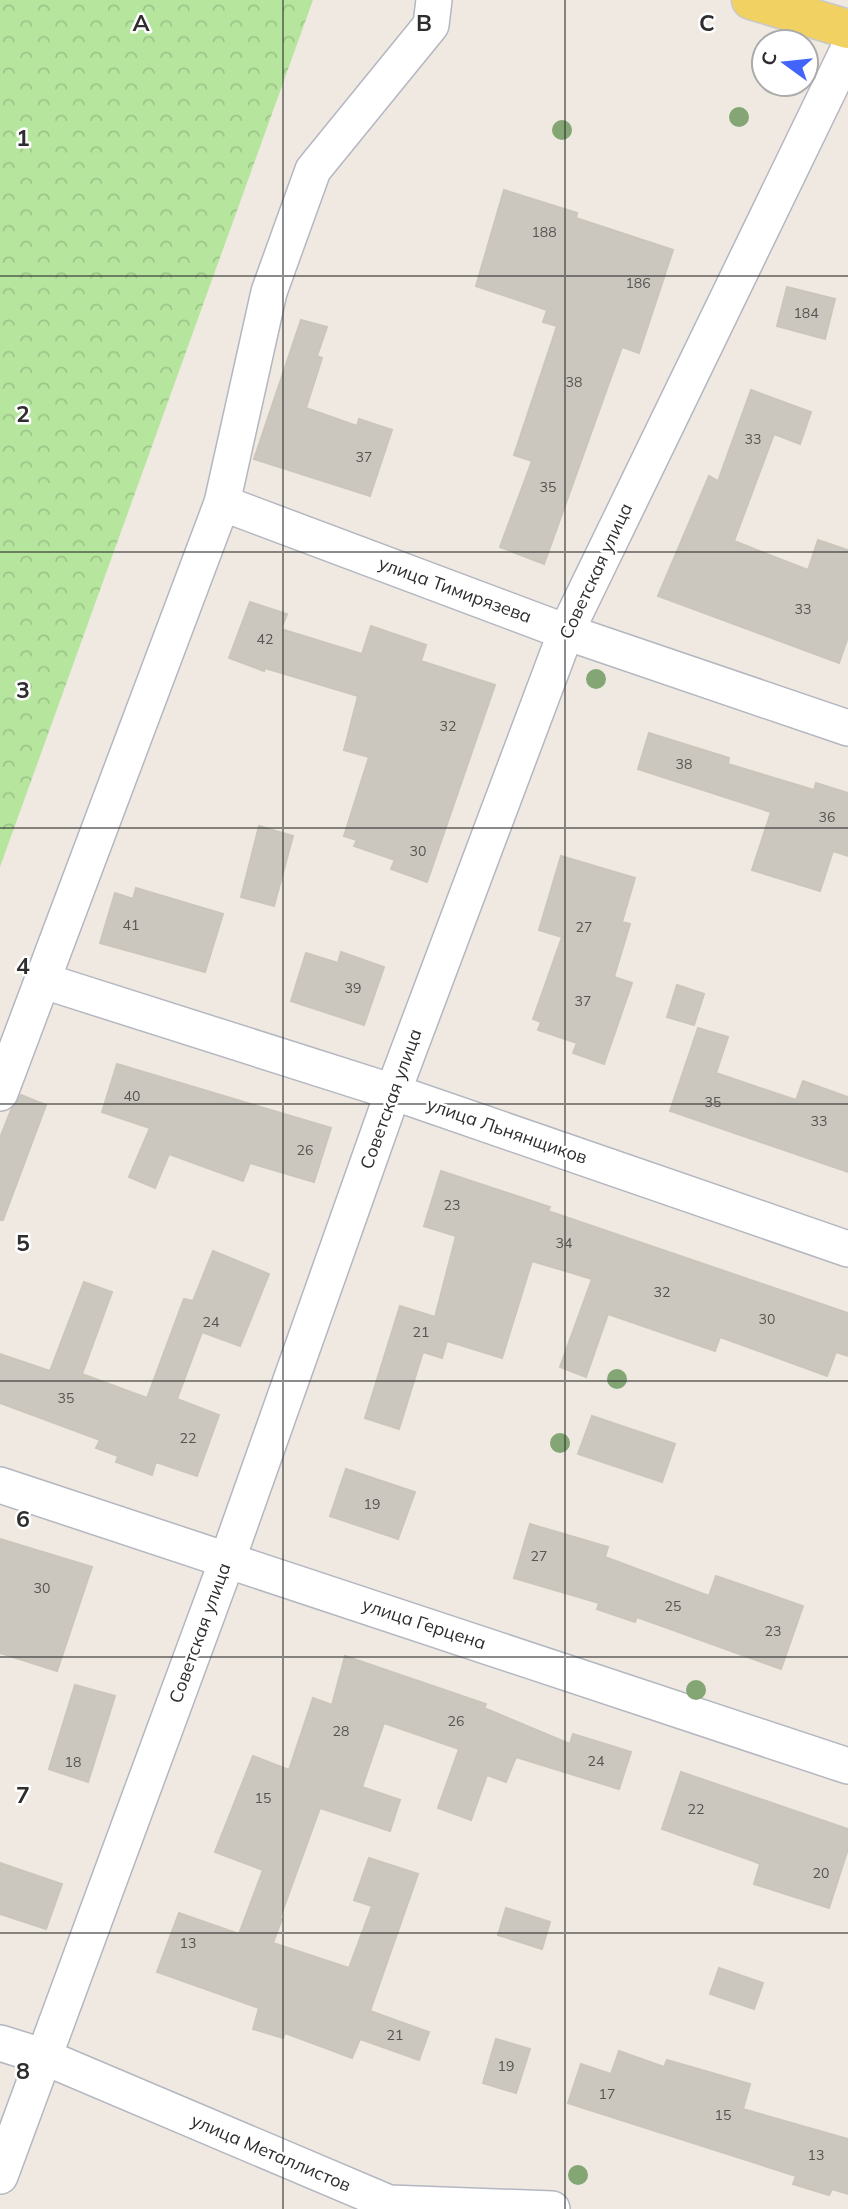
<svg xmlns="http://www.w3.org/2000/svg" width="848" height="2209" viewBox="0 0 848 2209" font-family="Mulish,sans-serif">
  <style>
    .forest { fill: url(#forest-crowns) }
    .building { fill: #cbc7bf; stroke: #cbc5ba; stroke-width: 2 }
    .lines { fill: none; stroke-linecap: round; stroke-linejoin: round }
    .minor-casing { stroke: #b4b7c1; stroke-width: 38 }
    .major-casing { stroke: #c9c9c9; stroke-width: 41 }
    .minor { stroke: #fff; stroke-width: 35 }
    .major { stroke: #f2d163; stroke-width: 38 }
    .tree { fill: #84a574 }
    .grid { fill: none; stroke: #2e2e2e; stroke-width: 2; stroke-opacity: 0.55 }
    .labels { text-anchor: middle; stroke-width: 5; stroke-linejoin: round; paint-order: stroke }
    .number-label { font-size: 14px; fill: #555452 }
    .street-label { font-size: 18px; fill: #2e2e2e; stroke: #fff }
    .grid-label { font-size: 23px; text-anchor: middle; font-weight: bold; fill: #2e2e2e; stroke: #fff; stroke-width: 5; stroke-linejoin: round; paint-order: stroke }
  </style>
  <defs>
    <pattern id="forest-crowns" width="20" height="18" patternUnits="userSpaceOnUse" patternTransform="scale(1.75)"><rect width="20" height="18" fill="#b6e59e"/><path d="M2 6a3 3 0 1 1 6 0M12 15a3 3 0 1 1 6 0" fill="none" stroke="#9dc588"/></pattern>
  </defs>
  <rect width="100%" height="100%" fill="#efe9e1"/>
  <polygon class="forest" points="0,0 313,0 0,867"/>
  <g class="building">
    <polygon points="504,190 577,213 576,218 673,250 639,353 622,347 544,564 500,547 532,461 514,455 557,326 543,322 547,310 476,286"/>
    <polygon points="787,287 835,299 825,339 777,326"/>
    <polygon points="301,320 327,327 317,356 322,358 306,408 357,426 359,419 392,430 370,496 254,459"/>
    <polygon points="751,390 811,412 800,444 774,434 734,541 808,570 818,540 848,550 848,637 839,663 658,596 709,476 718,481"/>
    <polygon points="250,602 287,614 281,629 362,654 371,626 426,645 421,661 495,685 427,882 391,869 395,860 354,846 357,840 344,836 369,757 344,750 358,696 265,668 264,671 229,658"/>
    <polygon points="649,733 729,758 728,764 814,790 816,783 848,793 848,856 833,851 820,891 752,870 771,812 638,769"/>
    <polygon points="259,826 293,836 274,906 241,897"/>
    <polygon points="561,856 635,878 622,922 630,924 614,977 632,983 604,1064 573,1053 577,1043 538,1030 541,1022 533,1019 562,937 539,930"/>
    <polygon points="136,888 223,914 205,972 100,943 115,893 133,899"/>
    <polygon points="341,952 384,967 364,1025 291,1001 306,953 338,963"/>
    <polygon points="677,985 704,994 694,1025 667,1017"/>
    <polygon points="698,1028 728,1037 716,1073 796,1100 803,1081 848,1097 848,1172 670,1111"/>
    <polygon points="117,1064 331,1128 314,1182 250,1163 243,1181 169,1154 155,1188 129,1177 150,1128 102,1112"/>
    <polygon points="21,1095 46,1105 3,1220 0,1220 0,1138 11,1110"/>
    <polygon points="441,1171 550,1207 548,1211 848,1313 848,1356 836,1352 827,1376 720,1337 715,1351 608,1314 586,1377 560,1367 592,1279 532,1261 502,1358 447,1341 442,1358 423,1352 399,1429 365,1418 400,1306 435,1317 456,1236 424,1226"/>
    <polygon points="213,1251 269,1274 240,1346 202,1332 177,1399 219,1415 197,1476 156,1462 152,1475 116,1462 118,1456 96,1448 100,1440 0,1403 0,1354 50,1371 84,1282 112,1292 82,1374 147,1398 184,1299 193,1301"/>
    <polygon points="592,1416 675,1444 662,1482 578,1454"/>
    <polygon points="346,1469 415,1492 398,1539 330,1516"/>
    <polygon points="530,1524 608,1547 605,1557 709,1596 716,1576 803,1606 781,1669 637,1617 635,1622 597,1609 599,1603 514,1578"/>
    <polygon points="0,1539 92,1567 57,1671 0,1653"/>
    <polygon points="345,1656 486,1704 484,1708 570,1744 573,1734 631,1752 619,1789 516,1757 506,1782 487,1775 471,1820 438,1808 459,1749 384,1723 362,1787 400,1800 390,1831 320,1808 280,1918 282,1919 273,1943 349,1968 372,1906 354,1900 369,1858 418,1874 370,2011 429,2032 419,2060 360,2039 352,2058 285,2033 283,2038 253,2029 259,2008 157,1972 179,1913 239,1934 263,1870 215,1852 253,1756 289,1770 313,1698 332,1705"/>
    <polygon points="75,1685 115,1696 88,1782 49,1769"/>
    <polygon points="681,1772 848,1829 848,1849 829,1908 754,1884 760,1864 756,1862 662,1829"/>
    <polygon points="0,1863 62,1884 46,1929 0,1914"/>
    <polygon points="506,1908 550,1922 542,1949 498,1935"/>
    <polygon points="719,1968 763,1983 754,2009 710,1994"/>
    <polygon points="496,2039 530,2049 516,2093 483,2083"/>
    <polygon points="619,2051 664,2067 667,2060 750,2084 743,2109 848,2139 848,2194 832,2189 829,2195 793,2184 796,2176 568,2103 581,2064 611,2074"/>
  </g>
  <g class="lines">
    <g class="minor-casing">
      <g id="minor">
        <polyline points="222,503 566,632 848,728"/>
        <polyline points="44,981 393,1092 848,1249"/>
        <polyline points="0,1093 222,503 269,292 313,170 431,25 434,0"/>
        <polyline points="0,1485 848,1766"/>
        <polyline points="0,2043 42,2056 389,2203 552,2209"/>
        <polyline points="0,2176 228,1558 393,1092 566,632 848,50"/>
      </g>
    </g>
    <g class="major-casing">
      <polyline id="major" points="751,0 848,29"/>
    </g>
    <use href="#minor" class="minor"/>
    <use href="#major" class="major"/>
  </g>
  <g class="tree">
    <circle cx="739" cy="117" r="10"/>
    <circle cx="562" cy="130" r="10"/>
    <circle cx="596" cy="679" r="10"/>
    <circle cx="617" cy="1379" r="10"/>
    <circle cx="560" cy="1443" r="10"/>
    <circle cx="696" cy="1690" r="10"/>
    <circle cx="578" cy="2175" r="10"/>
  </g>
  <path class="grid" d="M283,0V2209M565,0V2209M0,276H848M0,552H848M0,828H848M0,1104H848M0,1381H848M0,1657H848M0,1933H848"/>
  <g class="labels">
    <g class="number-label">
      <text x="544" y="237">188</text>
      <text x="638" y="288">186</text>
      <text x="806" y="318">184</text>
      <text x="574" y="387">38</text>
      <text x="753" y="444">33</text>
      <text x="364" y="462">37</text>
      <text x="548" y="492">35</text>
      <text x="803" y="614">33</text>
      <text x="265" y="644">42</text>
      <text x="448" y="731">32</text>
      <text x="684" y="769">38</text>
      <text x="827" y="822">36</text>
      <text x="418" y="856">30</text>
      <text x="131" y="930">41</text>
      <text x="584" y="932">27</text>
      <text x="353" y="993">39</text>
      <text x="583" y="1006">37</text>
      <text x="132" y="1101">40</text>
      <text x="713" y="1107">35</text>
      <text x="819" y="1126">33</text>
      <text x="305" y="1155">26</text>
      <text x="452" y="1210">23</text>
      <text x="564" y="1248">34</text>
      <text x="662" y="1297">32</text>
      <text x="767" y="1324">30</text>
      <text x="211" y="1327">24</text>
      <text x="421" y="1337">21</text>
      <text x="66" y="1403">35</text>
      <text x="188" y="1443">22</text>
      <text x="372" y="1509">19</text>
      <text x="539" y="1561">27</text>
      <text x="42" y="1593">30</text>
      <text x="673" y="1611">25</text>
      <text x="773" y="1636">23</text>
      <text x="456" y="1726">26</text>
      <text x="341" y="1736">28</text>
      <text x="596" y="1766">24</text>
      <text x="73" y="1767">18</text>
      <text x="263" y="1803">15</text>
      <text x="696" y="1814">22</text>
      <text x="821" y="1878">20</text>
      <text x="188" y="1948">13</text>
      <text x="395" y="2040">21</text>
      <text x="506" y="2071">19</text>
      <text x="607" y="2099">17</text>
      <text x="723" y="2120">15</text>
      <text x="816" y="2160">13</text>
    </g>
    <g class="street-label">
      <text transform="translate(596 571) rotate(-65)" y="6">Советская улица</text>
      <text transform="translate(455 590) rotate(20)" y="6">улица Тимирязева</text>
      <text transform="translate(391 1099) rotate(-70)" y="6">Советская улица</text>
      <text transform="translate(507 1131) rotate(19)" y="6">улица Льнянщиков</text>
      <text transform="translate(424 1624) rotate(18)" y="6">улица Герцена</text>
      <text transform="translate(200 1633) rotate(-70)" y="6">Советская улица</text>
      <text transform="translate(271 2153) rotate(23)" y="6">улица Металлистов</text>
    </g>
  </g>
  <g class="grid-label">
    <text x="141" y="31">A</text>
    <text x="424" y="31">B</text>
    <text x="707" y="31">C</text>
    <text x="23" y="146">1</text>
    <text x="23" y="422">2</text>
    <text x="23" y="698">3</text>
    <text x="23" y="974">4</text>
    <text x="23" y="1251">5</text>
    <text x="23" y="1527">6</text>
    <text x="23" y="1803">7</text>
    <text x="23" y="2079">8</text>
  </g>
  <g transform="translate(785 63) rotate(285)"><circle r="33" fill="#ffffff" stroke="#ababab" stroke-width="2"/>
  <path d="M0-5L12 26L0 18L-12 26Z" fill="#4264fb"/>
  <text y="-10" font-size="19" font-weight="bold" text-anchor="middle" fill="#2e2e2e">С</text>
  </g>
</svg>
